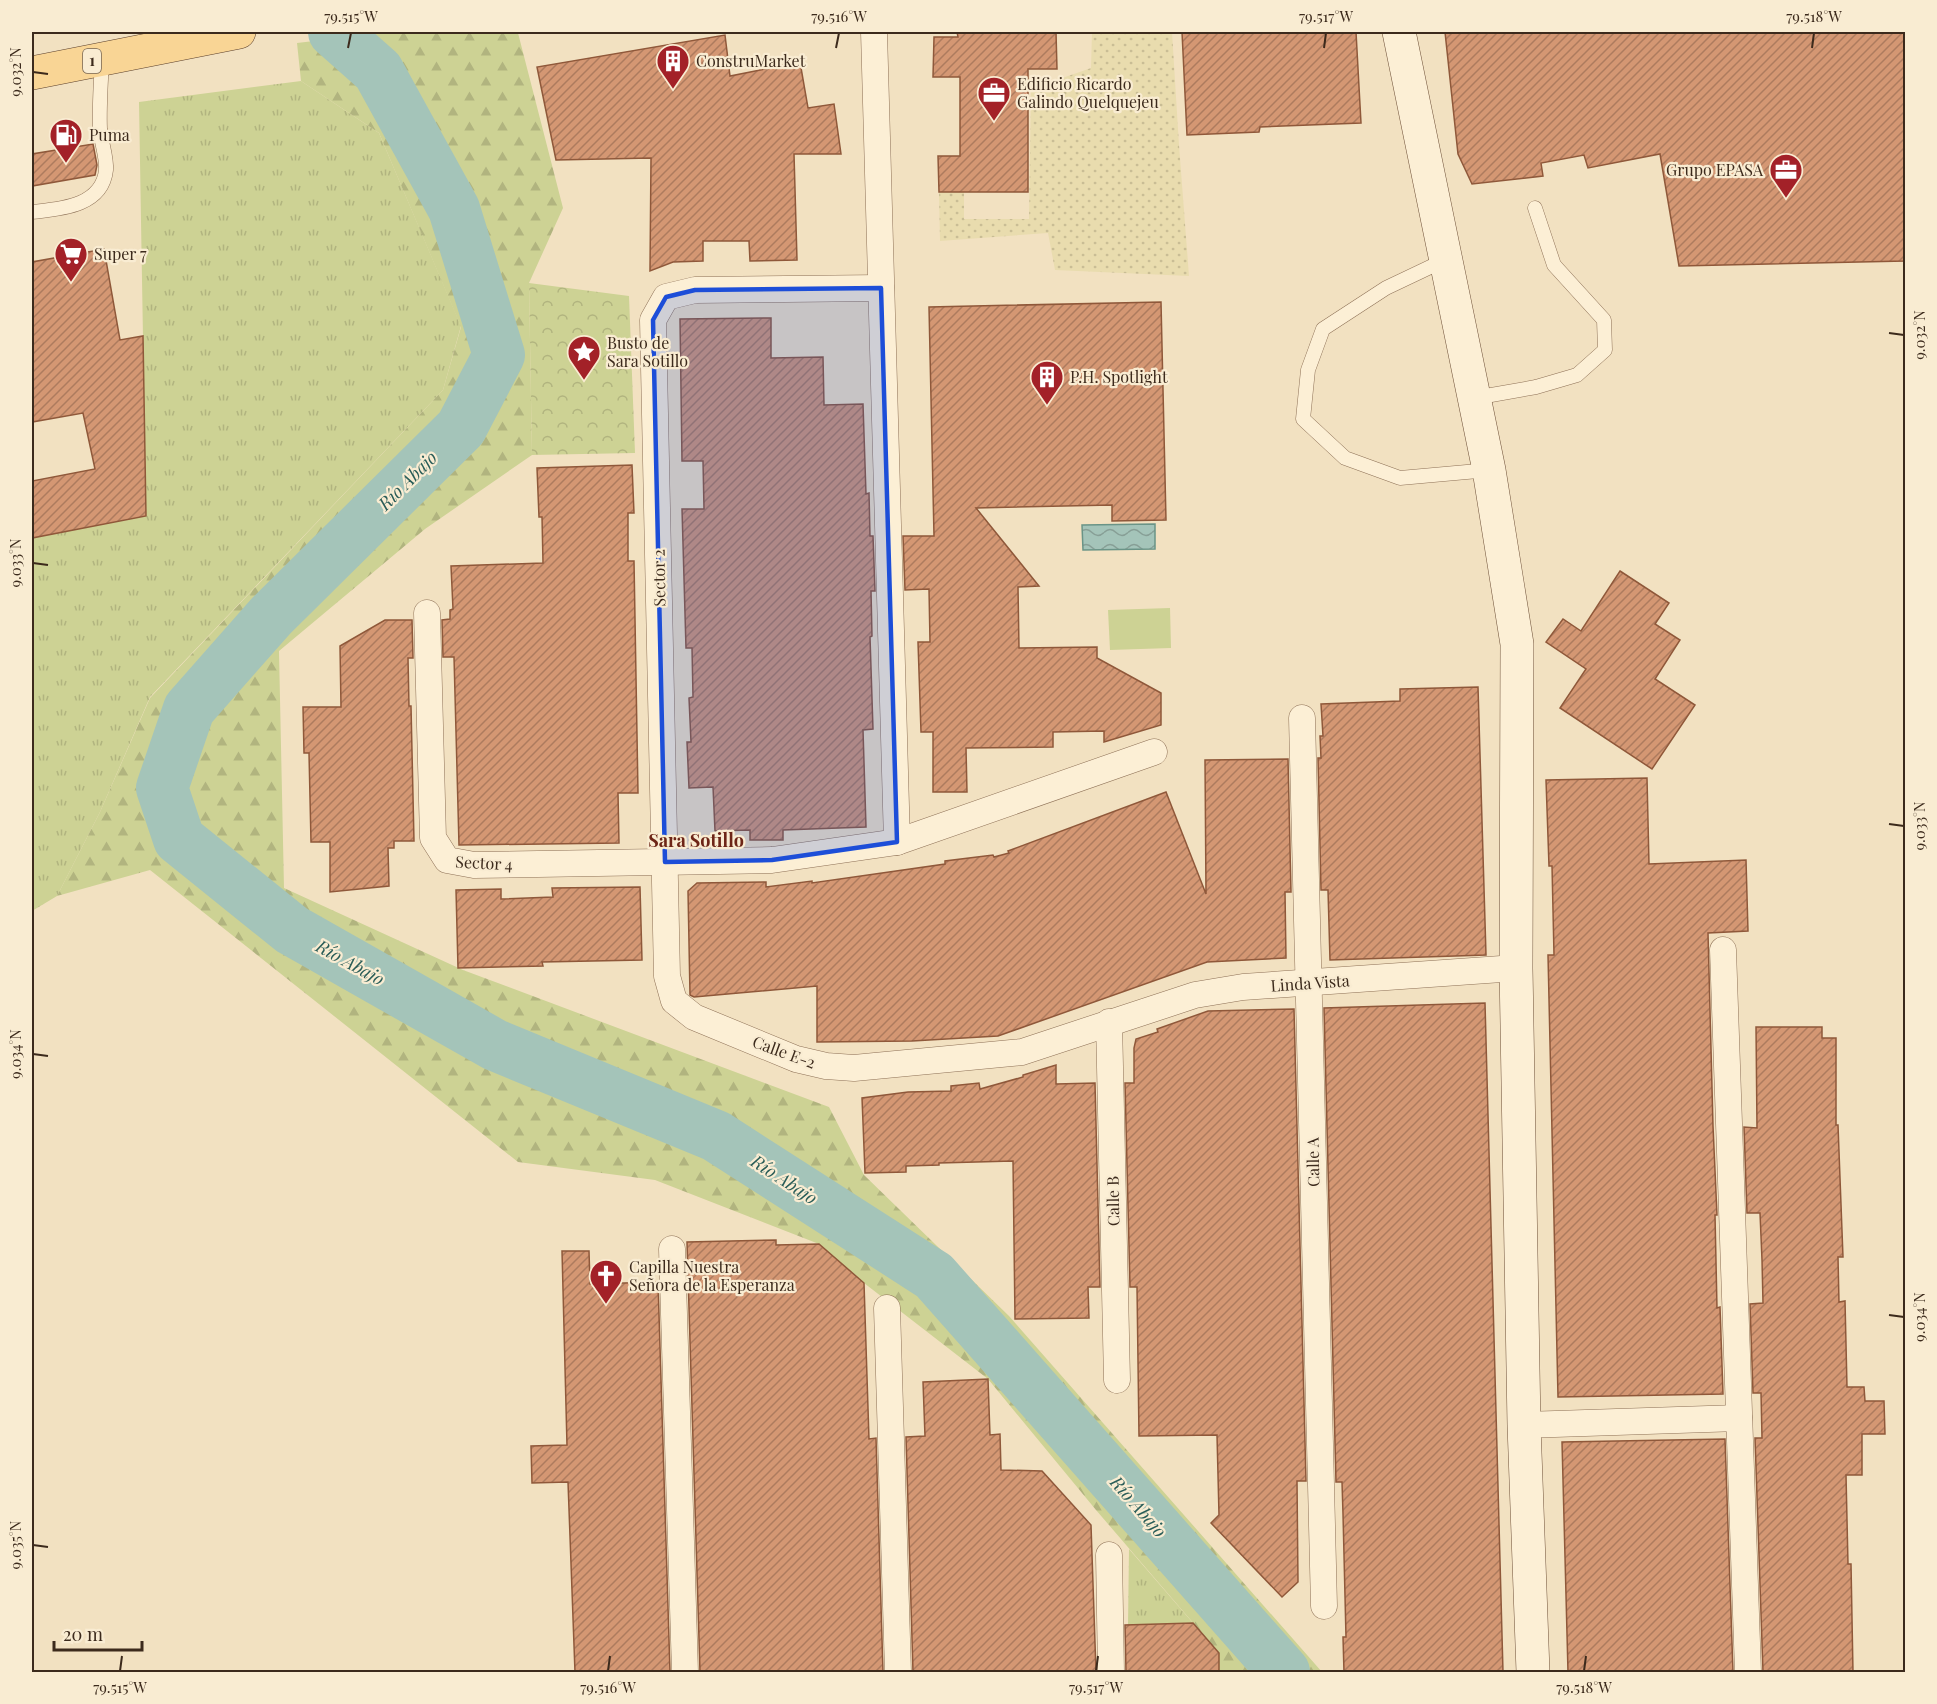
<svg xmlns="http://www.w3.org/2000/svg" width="1937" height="1704" viewBox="0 0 1937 1704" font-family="'Playfair Display',serif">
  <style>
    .farmland { fill: url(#farmland-dots) }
    .grass { fill: url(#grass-tufts) }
    .forest { fill: url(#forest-firs) }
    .park { fill: url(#park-crowns) }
    .garden { fill: #cdd294 }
    .water { fill: url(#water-waves); stroke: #6a9487; stroke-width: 1.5 }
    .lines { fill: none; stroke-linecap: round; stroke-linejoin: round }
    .river { stroke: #a4c4b9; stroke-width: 52 }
    .building { fill: url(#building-hatch); stroke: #8f583a; stroke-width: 1.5 }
    .lane-casing { stroke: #8e7157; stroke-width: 15 }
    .street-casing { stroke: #8e7157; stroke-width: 27 }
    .secondary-casing { stroke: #70523a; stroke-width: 34 }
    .primary-casing { stroke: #5b3f2b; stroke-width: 34 }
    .lane { stroke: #fcefd5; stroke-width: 14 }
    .street { stroke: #fcefd5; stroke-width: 26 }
    .secondary { stroke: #fcefd5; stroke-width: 33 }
    .primary { stroke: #f9d595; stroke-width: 33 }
    .marked { fill: #1d4ed8; fill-opacity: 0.2; stroke: #1d4ed8; stroke-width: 4.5; stroke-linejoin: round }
    .ticks { fill: none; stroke: #3c2a1c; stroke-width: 2 }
    .labels { text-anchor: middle; stroke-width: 4.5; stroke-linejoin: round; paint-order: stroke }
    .shield { fill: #f9ecd2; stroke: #756453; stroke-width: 1.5 }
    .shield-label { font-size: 15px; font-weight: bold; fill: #3c2a1c }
    .poi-label { font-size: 16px; fill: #3c2a1c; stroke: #f9ecd2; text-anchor: start }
    .street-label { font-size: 16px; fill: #3c2a1c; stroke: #f9ecd2 }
    .water-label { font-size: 18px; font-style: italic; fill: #2a5d58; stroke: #f9ecd2 }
    .neighbourhood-label { font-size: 18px; font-weight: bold; fill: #6d2517; stroke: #f9ecd2 }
    .neatline { fill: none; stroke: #3c2a1c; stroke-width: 2 }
    .ticks-label { font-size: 15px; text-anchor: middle; fill: #3c2a1c }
  </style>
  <defs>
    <pattern id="farmland-dots" width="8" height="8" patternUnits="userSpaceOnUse" patternTransform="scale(1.5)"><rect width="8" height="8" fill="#e9dcae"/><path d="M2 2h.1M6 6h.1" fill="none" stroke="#c9bd95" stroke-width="1.8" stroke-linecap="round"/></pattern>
    <pattern id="grass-tufts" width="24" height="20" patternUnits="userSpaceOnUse" patternTransform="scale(1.5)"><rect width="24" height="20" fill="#cdd294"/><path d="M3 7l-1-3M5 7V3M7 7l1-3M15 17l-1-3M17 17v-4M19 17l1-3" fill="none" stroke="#b1b47f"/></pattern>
    <pattern id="forest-firs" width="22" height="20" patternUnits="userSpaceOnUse" patternTransform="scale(1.5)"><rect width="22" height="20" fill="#cdd294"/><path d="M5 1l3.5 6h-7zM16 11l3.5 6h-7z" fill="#b1b47f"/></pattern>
    <pattern id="park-crowns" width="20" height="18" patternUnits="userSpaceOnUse" patternTransform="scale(1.5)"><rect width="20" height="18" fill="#cdd294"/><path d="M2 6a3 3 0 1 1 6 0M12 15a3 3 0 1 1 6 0" fill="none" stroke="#b1b47f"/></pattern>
    <pattern id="water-waves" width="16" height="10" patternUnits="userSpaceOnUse" patternTransform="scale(1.5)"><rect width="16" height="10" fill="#a4c4b9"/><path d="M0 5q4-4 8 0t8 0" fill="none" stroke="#879f96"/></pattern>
    <pattern id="building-hatch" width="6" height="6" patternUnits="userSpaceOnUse" patternTransform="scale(1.5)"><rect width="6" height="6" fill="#d49773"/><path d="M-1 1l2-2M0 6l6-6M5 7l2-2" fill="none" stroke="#ad7b5e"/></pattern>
  </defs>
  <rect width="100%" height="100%" fill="#f2e1c1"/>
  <polygon class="farmland" points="1092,32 1172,32 1179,145 1189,276 1055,270 1048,233 940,241 939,192 964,192 964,219 1029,219 1031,89 1091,68"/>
  <g class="grass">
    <polygon points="301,81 379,133 461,326 443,390 150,697 100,812 57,896 32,911 32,538 146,516 139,102"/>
    <polygon points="1129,1549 1193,1623 1128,1625"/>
  </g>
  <polygon class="forest" points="390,32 514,32 518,33 563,208 529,283 532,455 425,529 279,651 284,888 463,970 829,1107 864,1175 1009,1316 1322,1672 1219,1672 1219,1653 1096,1510 988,1379 864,1283 819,1244 655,1180 518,1162 150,870 57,896 100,812 150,698 443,390 461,327 379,133 301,81 297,43"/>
  <polygon class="park" points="529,283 629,296 635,453 532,455"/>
  <polygon class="garden" points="1170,608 1171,648 1110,650 1108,610"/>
  <polygon class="water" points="1155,524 1155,549 1083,550 1082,525"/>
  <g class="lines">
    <polyline class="river" points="334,32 378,71 454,209 499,355 461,428 271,616 189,709 162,788 179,839 292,930 495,1045 716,1136 934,1276 1284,1672"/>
  </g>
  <g class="building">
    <polygon points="957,32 1056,32 1057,69 1028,69 1028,192 939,192 938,156 960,156 960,77 933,77 934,37 958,37"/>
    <polygon points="1182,32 1356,32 1361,123 1260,127 1259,132 1187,135"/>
    <polygon points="1445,32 1905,32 1905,261 1679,266 1660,154 1588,168 1584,155 1541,163 1543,176 1472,184 1458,154"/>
    <polygon points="725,35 730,76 800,62 808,108 834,104 841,154 794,154 797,260 750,261 749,241 703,241 703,261 673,262 650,271 651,158 556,160 537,67"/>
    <polygon points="93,144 97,165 95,175 32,186 32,154"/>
    <polygon points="104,249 120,340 143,336 146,516 32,538 32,481 95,469 83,413 32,422 32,262"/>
    <polygon points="1161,302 1166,520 1112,521 1112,505 976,508 1039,586 1018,587 1019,648 1097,647 1097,658 1161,693 1161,725 1104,742 1104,731 1053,732 1053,747 966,748 967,792 933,792 933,732 921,732 918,642 930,642 929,589 905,590 903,536 934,536 929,307"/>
    <polygon points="771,318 771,358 823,357 824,405 863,404 866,494 869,493 870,536 873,536 875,591 871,591 872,636 870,637 873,729 863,730 866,827 783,830 783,840 750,840 750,830 715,831 713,787 689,788 687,742 691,742 689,698 693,697 692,648 686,648 682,509 704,509 703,461 682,461 680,319"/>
    <polygon points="632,465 634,513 628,513 628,561 634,561 638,793 618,793 619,843 459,845 454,657 443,657 442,620 450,619 450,610 453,609 451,566 543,563 542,517 539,517 537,468"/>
    <polygon points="1620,571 1669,603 1655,624 1680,640 1655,679 1695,705 1652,769 1560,708 1586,669 1546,642 1563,619 1581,631"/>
    <polygon points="385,620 412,620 413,658 408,658 409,706 411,706 414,841 394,841 394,848 388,848 389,886 330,892 330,842 311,842 309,753 304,753 303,707 341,707 340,646"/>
    <polygon points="1478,687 1486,955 1330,960 1328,890 1321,890 1318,758 1321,758 1320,736 1323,736 1321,704 1400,701 1400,689"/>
    <polygon points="1288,759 1291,892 1285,892 1286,958 1207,962 998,1036 912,1041 817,1042 817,986 694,997 690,995 688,891 697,883 766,882 766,887 812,881 812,883 945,864 945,861 993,855 994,857 1009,853 1008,851 1166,792 1206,894 1205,760"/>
    <polygon points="1647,778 1649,864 1746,860 1748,931 1708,933 1713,1126 1717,1215 1715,1215 1717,1308 1720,1307 1723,1394 1558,1397 1548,955 1554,955 1552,866 1549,866 1546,780"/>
    <polygon points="640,887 642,960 542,962 543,966 458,968 456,890 501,889 501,899 553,897 552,888"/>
    <polygon points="1485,1003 1503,1672 1344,1672 1343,1637 1346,1637 1343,1514 1342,1482 1336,1482 1324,1008"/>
    <polygon points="1294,1009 1306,1481 1297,1481 1298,1582 1282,1597 1211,1523 1219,1515 1217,1435 1139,1436 1137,1287 1130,1287 1125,1083 1134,1083 1134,1048 1136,1039 1158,1032 1157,1029 1208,1011"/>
    <polygon points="1756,1027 1822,1027 1822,1038 1836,1038 1836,1125 1838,1125 1843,1257 1838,1257 1839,1302 1845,1301 1847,1387 1864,1387 1865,1401 1884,1401 1885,1434 1862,1434 1862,1475 1846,1475 1848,1564 1851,1564 1853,1672 1763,1672 1755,1438 1762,1438 1761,1393 1753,1393 1750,1304 1763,1303 1762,1260 1760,1213 1747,1213 1744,1127 1757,1128"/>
    <polygon points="1056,1065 1056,1084 1095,1083 1100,1287 1088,1287 1089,1318 1015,1319 1013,1161 939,1163 939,1165 906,1166 906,1172 865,1173 862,1098 908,1092 951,1091 951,1086 979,1083 980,1089 1023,1077 1023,1075"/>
    <polygon points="776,1240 776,1245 819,1244 864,1283 869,1439 876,1438 883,1672 700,1672 687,1242"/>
    <polygon points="562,1251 589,1251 590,1284 658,1282 670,1672 575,1672 568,1482 532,1483 531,1446 567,1445"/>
    <polygon points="988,1379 990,1435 1000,1434 1001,1470 1042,1471 1091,1525 1096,1672 913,1672 906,1437 925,1436 923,1382"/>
    <polygon points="1725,1439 1733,1672 1568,1672 1562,1442"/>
    <polygon points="1193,1623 1219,1653 1219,1672 1126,1672 1125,1625"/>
  </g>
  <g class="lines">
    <g class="lane-casing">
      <g id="lane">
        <path d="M32,212C59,209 102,207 106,170C107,157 101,142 100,129C99,106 101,82 102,59"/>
        <polyline points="1445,260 1386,288 1323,329 1308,370 1303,419 1345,458 1400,478 1489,470"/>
        <polyline points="1474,398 1536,387 1577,375 1605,350 1604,320 1554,265 1535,208"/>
      </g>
    </g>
    <g class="street-casing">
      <g id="street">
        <polyline points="874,32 897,842"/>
        <polyline points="881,288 695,290 666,297 653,320 667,976 674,1001 694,1017 796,1059 826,1066 854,1068 1022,1052 1195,995 1243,987 1516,968"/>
        <polyline points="427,613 433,838 447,860 474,865 772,860 897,842 1154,752"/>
        <polyline points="1302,718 1324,1606"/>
        <polyline points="1723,950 1748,1672"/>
        <polyline points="1109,1022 1117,1380"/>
        <polyline points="672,1249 685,1672"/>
        <polyline points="887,1308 898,1672"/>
        <polyline points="1524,1425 1739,1418"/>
        <polyline points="1109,1555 1111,1672"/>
      </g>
    </g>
    <g class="secondary-casing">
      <polyline id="secondary" points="1399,32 1489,470 1517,644 1516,968 1524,1425 1533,1672"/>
    </g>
    <g class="primary-casing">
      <polyline id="primary" points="32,73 239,32"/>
    </g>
    <use href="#lane" class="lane"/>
    <use href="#street" class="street"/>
    <use href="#secondary" class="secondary"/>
    <use href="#primary" class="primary"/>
  </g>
  <path class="marked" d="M881,288L897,842L772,860L665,862L653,320L666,297L695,290Z"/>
  <path class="ticks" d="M348,48L351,33M836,48L839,33M1324,48L1326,33M1812,48L1814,33M33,72L48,74M1889,333L1904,335M33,563L48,565M1889,824L1904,826M33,1054L48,1056M1889,1315L1904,1317M33,1545L48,1547M120,1671L122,1656M608,1671L610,1656M1096,1671L1098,1656M1584,1671L1586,1656"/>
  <defs>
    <g id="building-pin" transform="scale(1.725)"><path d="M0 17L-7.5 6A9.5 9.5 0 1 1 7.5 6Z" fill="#a32128" stroke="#f9ecd2"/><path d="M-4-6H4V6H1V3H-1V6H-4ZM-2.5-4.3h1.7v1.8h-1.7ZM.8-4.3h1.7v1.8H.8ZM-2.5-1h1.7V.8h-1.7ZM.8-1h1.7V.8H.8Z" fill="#fff"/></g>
    <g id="office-pin" transform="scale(1.725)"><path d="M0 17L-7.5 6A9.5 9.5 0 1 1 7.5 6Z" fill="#a32128" stroke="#f9ecd2"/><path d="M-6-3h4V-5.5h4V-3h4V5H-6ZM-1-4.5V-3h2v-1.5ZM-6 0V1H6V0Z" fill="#fff"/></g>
    <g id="fuel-pin" transform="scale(1.725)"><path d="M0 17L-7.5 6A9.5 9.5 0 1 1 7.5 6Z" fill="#a32128" stroke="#f9ecd2"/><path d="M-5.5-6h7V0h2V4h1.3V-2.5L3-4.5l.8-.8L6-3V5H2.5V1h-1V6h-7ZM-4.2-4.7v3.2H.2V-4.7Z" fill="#fff"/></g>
    <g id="supermarket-pin" transform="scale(1.725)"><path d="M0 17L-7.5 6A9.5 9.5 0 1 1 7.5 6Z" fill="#a32128" stroke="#f9ecd2"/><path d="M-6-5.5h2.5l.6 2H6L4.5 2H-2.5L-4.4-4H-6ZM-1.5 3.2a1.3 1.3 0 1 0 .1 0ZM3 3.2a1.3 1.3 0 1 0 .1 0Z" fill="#fff"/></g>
    <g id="sight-pin" transform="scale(1.725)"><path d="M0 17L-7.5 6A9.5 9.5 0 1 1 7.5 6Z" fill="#a32128" stroke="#f9ecd2"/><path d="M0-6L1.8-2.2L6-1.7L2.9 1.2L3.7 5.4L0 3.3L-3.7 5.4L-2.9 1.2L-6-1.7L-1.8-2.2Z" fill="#fff"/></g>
    <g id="church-pin" transform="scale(1.725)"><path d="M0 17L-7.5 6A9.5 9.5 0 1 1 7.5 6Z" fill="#a32128" stroke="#f9ecd2"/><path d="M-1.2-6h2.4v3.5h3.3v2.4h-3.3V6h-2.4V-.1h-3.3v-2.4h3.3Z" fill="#fff"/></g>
  </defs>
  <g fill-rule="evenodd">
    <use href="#building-pin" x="673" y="61"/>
    <use href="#office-pin" x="994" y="93"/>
    <use href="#fuel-pin" x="66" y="135"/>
    <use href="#office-pin" x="1786" y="170"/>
    <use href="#supermarket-pin" x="71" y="254"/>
    <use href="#sight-pin" x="584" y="352"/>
    <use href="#building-pin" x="1047" y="377"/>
    <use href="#church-pin" x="606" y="1276"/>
  </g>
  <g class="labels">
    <rect class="shield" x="83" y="49" width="18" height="24" rx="4.5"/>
    <g class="shield-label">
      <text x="92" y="66">1</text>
    </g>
    <g class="poi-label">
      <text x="696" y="67">ConstruMarket</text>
      <text x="1017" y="90">Edificio Ricardo<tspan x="1017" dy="18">Galindo Quelquejeu</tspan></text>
      <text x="89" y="141">Puma</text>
      <text x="1763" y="176" text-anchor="end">Grupo EPASA</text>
      <text x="94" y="260">Super 7</text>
      <text x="607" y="349">Busto de<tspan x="607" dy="18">Sara Sotillo</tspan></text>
      <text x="1070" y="383">P.H. Spotlight</text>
      <text x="629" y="1273">Capilla Nuestra<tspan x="629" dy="18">Señora de la Esperanza</tspan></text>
    </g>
    <g class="street-label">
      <text transform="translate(659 578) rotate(-91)" y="6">Sector 2</text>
      <text transform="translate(484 863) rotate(3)" y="6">Sector 4</text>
      <text transform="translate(1310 983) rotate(-4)" y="6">Linda Vista</text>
      <text transform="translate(784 1052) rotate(20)" y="6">Calle E-2</text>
      <text transform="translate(1313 1162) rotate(-91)" y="6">Calle A</text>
      <text transform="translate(1113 1201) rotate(-91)" y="6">Calle B</text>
    </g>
    <g class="water-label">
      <text transform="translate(408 481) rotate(-45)" y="6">Río Abajo</text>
      <text transform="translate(350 963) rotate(29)" y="6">Río Abajo</text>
      <text transform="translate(784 1180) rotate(33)" y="6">Río Abajo</text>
      <text transform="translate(1138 1507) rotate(49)" y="6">Río Abajo</text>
    </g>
    <g class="neighbourhood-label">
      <text x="696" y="847">Sara Sotillo</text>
    </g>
  </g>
  <rect width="1937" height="1704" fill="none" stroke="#f9ecd2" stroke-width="66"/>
  <path d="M54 1641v9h88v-9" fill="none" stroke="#3c2a1c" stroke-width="3"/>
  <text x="63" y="1641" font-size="18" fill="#3c2a1c" stroke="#f9ecd2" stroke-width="4.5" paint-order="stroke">20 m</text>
  <rect x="33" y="33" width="1871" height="1638" class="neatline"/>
  <g class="ticks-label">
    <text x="351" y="22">79.515°W</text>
    <text x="839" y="22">79.516°W</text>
    <text x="1326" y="22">79.517°W</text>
    <text x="1814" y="22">79.518°W</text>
    <text transform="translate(16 72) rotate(-90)" y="5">9.032°N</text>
    <text transform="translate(1920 335) rotate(-90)" y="5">9.032°N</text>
    <text transform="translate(16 563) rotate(-90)" y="5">9.033°N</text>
    <text transform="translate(1920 826) rotate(-90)" y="5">9.033°N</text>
    <text transform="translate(16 1054) rotate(-90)" y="5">9.034°N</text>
    <text transform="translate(1920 1317) rotate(-90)" y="5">9.034°N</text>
    <text transform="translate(16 1545) rotate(-90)" y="5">9.035°N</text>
    <text x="120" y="1693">79.515°W</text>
    <text x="608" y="1693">79.516°W</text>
    <text x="1096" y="1693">79.517°W</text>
    <text x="1584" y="1693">79.518°W</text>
  </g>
</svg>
